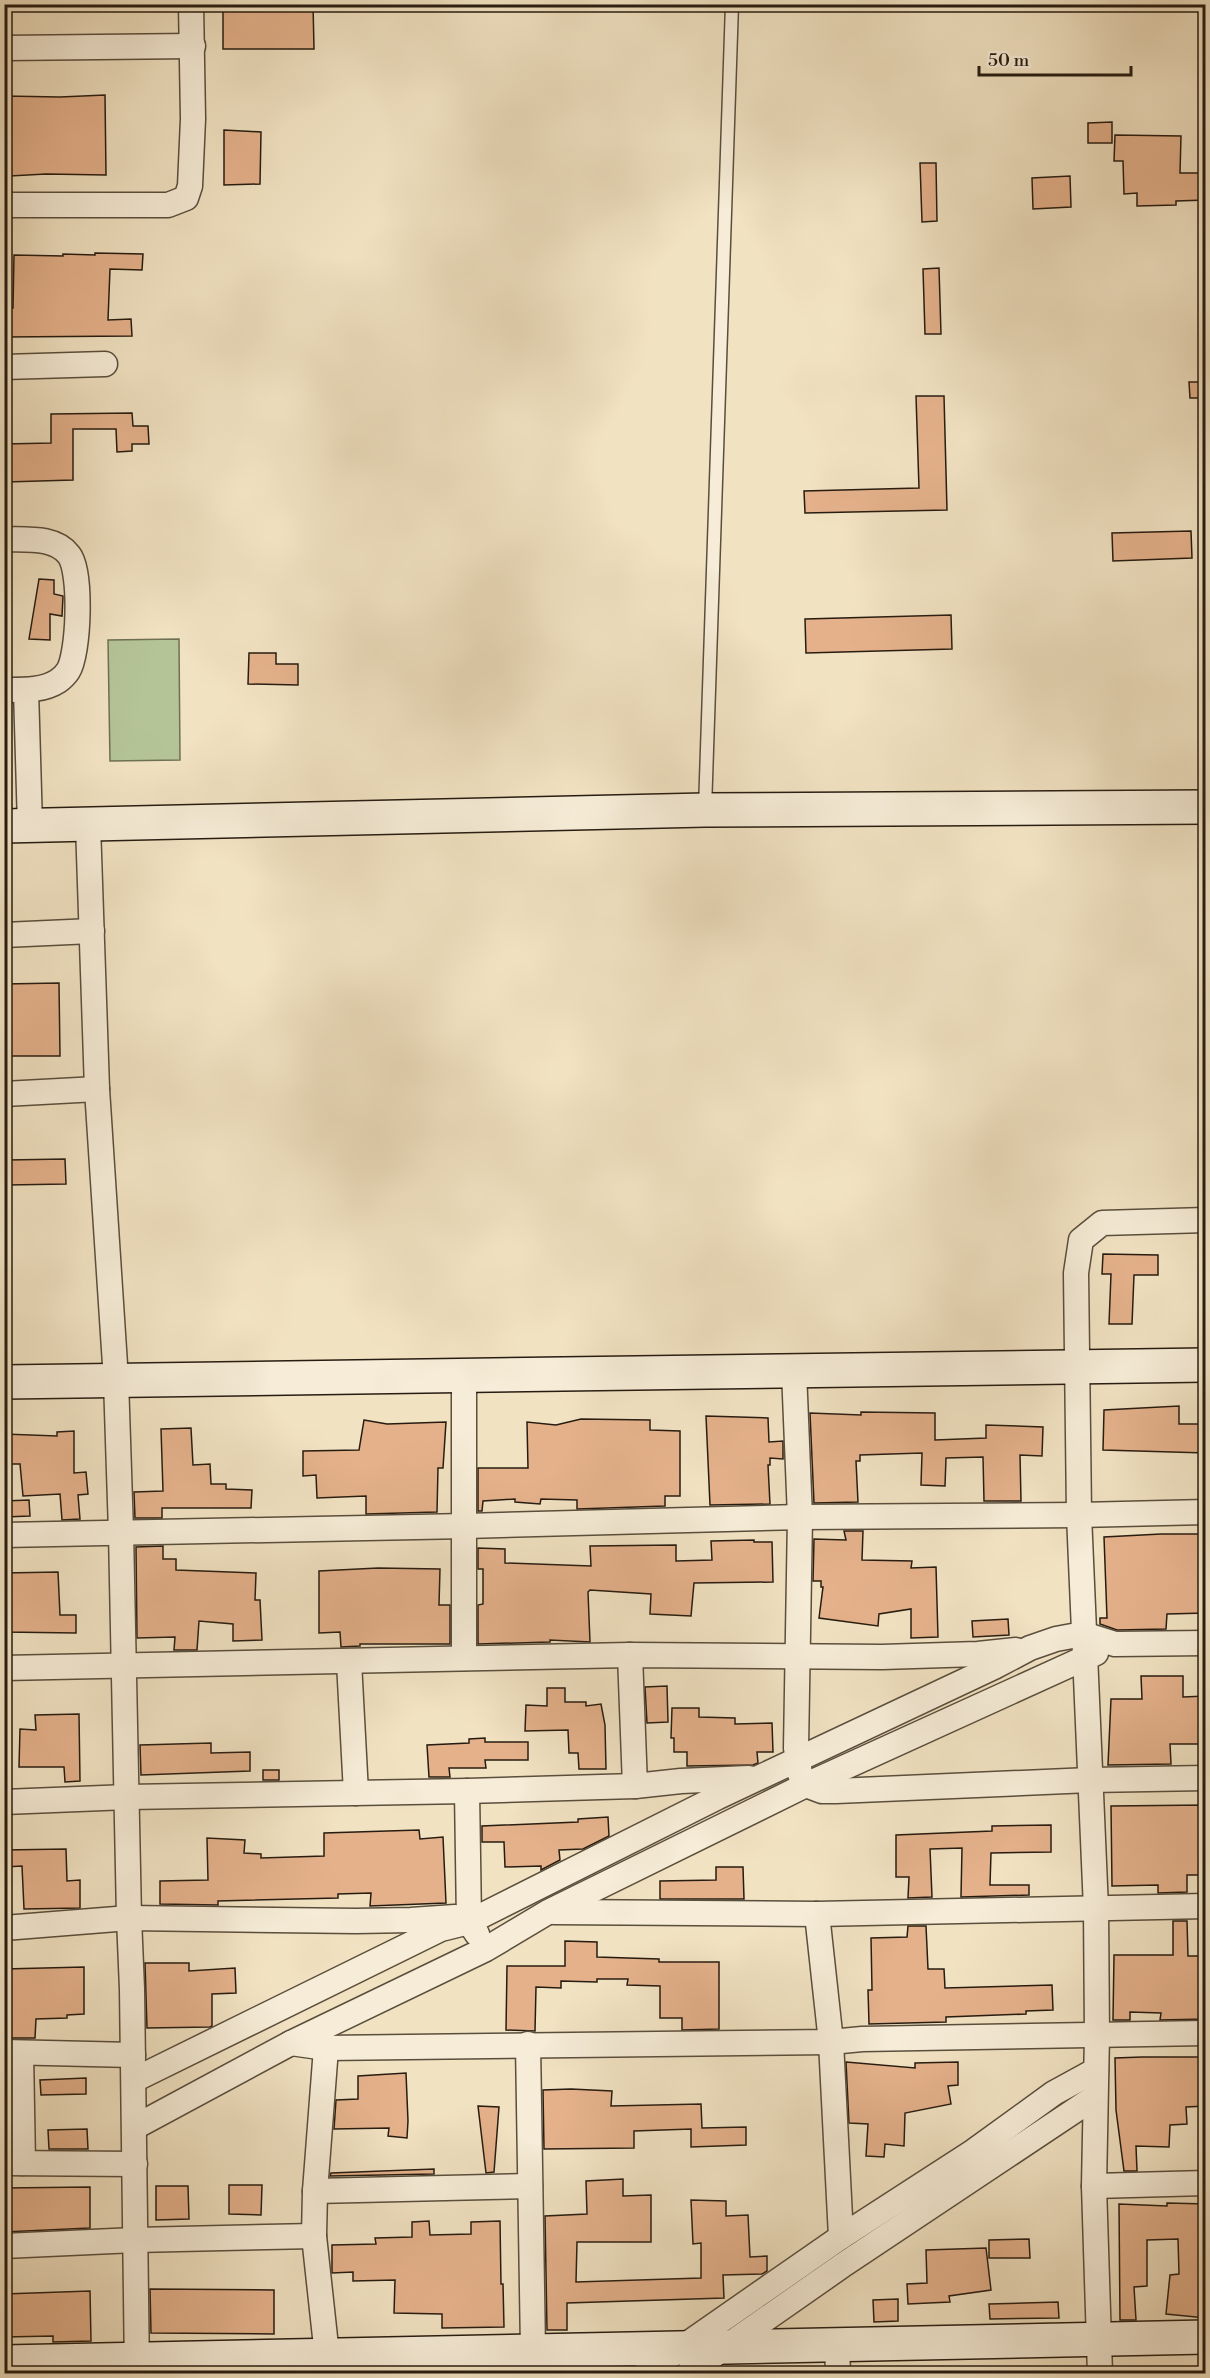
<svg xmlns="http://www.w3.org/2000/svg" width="1210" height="2378" viewBox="0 0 1210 2378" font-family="'Libre Bodoni',serif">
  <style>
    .green { fill: #b4c497; stroke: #6e7054; stroke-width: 1.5 }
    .building { fill: #e4b18b; stroke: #271c11; stroke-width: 1.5 }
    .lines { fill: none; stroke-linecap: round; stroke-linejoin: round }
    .lane-casing { stroke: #5a4e3d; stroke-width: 15 }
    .street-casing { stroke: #5a4e3d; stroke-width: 27 }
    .secondary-casing { stroke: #271c11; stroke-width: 36 }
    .lane { stroke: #f6ecd7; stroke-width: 12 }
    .street { stroke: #f6ecd7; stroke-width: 24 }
    .secondary { stroke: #f6ecd7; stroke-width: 33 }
  </style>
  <rect width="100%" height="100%" fill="#f1e2c2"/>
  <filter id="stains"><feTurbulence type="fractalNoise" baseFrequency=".00333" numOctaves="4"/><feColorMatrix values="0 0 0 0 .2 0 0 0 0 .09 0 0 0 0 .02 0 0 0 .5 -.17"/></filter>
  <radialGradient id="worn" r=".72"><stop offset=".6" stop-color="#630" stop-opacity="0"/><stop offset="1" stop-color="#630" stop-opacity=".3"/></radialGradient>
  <polygon class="green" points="179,639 180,760 110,761 108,640"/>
  <g class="building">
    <polygon points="223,4 313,4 314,49 223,49"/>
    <polygon points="105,95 106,175 46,174 10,176 11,124 4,124 4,96 60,97"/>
    <polygon points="1112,122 1112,143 1088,143 1088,123"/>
    <polygon points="224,130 261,132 260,184 224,185"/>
    <polygon points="1115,135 1181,136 1180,173 1206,173 1206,200 1176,201 1176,205 1137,206 1137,193 1124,194 1123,161 1114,161"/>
    <polygon points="920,163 936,163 937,221 922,222"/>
    <polygon points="1070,176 1071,207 1033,209 1032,178"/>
    <polygon points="95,253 143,254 142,270 110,269 108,320 131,319 132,336 4,337 4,308 13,308 14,255 63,256 63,254 95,255"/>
    <polygon points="939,268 941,334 925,334 923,269"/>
    <polygon points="1189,382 1206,382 1206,398 1190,398"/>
    <polygon points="916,396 944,396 947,510 805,513 804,491 919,488"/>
    <polygon points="132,413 133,426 148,426 149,444 132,444 132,451 117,452 116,429 73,429 73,480 6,482 5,444 51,443 51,414"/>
    <polygon points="1191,531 1192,558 1113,561 1112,533"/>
    <polygon points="39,579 54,580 54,594 63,596 62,616 50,614 50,640 29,639"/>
    <polygon points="951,615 952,649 806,653 805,619"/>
    <polygon points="249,653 276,653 276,664 298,664 298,685 248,684"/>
    <polygon points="59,983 60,1056 4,1056 4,984"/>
    <polygon points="65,1159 66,1184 7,1185 7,1160"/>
    <polygon points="1103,1254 1158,1255 1158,1275 1134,1275 1132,1324 1109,1324 1111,1274 1102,1274"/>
    <polygon points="1179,1406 1179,1424 1206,1424 1206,1453 1103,1450 1104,1410"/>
    <polygon points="861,1412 935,1413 935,1440 986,1438 986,1425 1043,1427 1042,1456 1020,1455 1021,1501 984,1501 983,1457 946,1458 945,1486 921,1485 922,1453 860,1455 860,1461 856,1461 858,1502 814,1503 810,1413 861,1415"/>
    <polygon points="706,1416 768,1418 769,1442 783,1441 783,1459 770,1458 770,1465 768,1465 770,1504 710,1505"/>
    <polygon points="581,1419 650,1420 650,1430 680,1431 680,1496 665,1496 665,1506 577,1509 577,1500 541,1499 540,1504 515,1502 515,1499 483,1501 482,1511 478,1511 478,1468 528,1468 527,1422 556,1425"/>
    <polygon points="364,1420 387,1424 446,1422 443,1468 438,1468 437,1512 366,1514 366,1496 317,1498 316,1475 303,1476 303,1451 359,1450"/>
    <polygon points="191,1428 193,1465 210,1464 211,1484 226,1484 226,1489 252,1490 251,1508 162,1508 162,1518 135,1518 134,1492 163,1491 161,1429"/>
    <polygon points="74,1431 74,1473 86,1472 88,1494 78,1495 80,1519 62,1520 60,1494 23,1496 20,1464 4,1464 4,1434 57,1436 57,1432"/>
    <polygon points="29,1500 30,1516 4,1517 4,1501"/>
    <polygon points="844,1531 863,1531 862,1560 912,1561 911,1568 936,1567 938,1637 911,1638 911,1609 879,1614 878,1626 819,1618 823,1587 821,1587 821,1581 813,1581 814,1539 846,1540"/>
    <polygon points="1161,1534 1206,1534 1206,1613 1167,1614 1166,1629 1117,1630 1100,1624 1100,1618 1107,1618 1104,1537"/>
    <polygon points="754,1540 754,1542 772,1542 773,1582 694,1583 691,1616 650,1614 651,1594 590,1590 588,1592 590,1642 550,1640 550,1642 478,1644 478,1605 483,1604 483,1569 478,1569 478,1548 505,1549 505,1563 591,1566 590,1546 676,1545 676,1561 712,1560 711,1541"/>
    <polygon points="163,1546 163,1559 176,1559 176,1570 256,1573 255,1600 260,1600 262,1640 233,1641 233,1624 199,1621 197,1650 174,1650 175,1637 137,1638 136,1547"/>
    <polygon points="378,1568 440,1569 439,1605 450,1605 450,1644 360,1644 360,1646 341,1647 340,1632 319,1633 319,1571"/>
    <polygon points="58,1572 60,1615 76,1615 76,1633 4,1632 4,1573"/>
    <polygon points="1008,1619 1009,1635 973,1637 972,1621"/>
    <polygon points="1141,1676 1183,1676 1183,1697 1206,1696 1206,1715 1201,1715 1202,1744 1170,1744 1171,1764 1108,1765 1111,1699 1142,1699"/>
    <polygon points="667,1686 668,1722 647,1723 645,1687"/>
    <polygon points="547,1688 565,1688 565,1702 586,1702 586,1706 601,1704 605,1725 606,1769 579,1769 578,1753 569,1753 568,1730 525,1731 526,1705 547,1706"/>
    <polygon points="672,1708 699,1708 699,1717 735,1718 735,1724 772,1723 773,1752 757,1752 758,1763 753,1765 687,1766 687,1752 674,1752 674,1738 671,1738"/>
    <polygon points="79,1714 80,1781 65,1782 64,1767 19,1767 20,1729 36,1730 35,1715"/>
    <polygon points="485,1738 485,1742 528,1742 528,1760 485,1760 486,1768 449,1768 450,1777 429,1777 427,1745 469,1743 469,1739"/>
    <polygon points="211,1743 211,1753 250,1752 250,1771 141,1775 140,1745"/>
    <rect x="263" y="1770" width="16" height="10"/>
    <polygon points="1206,1805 1206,1875 1187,1875 1187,1892 1158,1893 1158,1885 1112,1886 1111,1806"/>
    <polygon points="608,1817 609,1836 583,1849 559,1850 560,1860 541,1870 541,1866 505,1867 504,1842 482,1842 482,1826 578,1822 578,1819"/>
    <polygon points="1051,1825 1051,1852 991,1853 990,1885 1029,1885 1029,1895 961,1897 962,1848 930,1849 932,1897 908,1898 909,1877 896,1877 896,1835 992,1831 992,1826"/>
    <polygon points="419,1830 420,1839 443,1837 446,1903 370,1906 371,1893 338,1894 338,1898 218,1901 218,1905 160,1904 160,1881 208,1880 207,1838 245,1840 244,1853 261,1854 261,1858 324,1856 324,1833"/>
    <polygon points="66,1849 67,1881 80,1880 80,1908 24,1909 22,1866 4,1867 4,1850"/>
    <polygon points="716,1867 743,1867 744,1899 660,1899 660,1881 716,1880"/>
    <polygon points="1173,1921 1187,1921 1188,1956 1206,1956 1206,2019 1160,2020 1161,2013 1130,2012 1130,2020 1113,2020 1114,1955 1173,1955"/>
    <polygon points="908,1926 926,1926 928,1969 944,1969 945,1988 1052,1985 1053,2010 1026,2011 1026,2014 946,2017 946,2022 869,2024 868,1990 872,1990 871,1938 907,1937"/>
    <polygon points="565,1941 597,1942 597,1957 659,1959 659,1962 719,1962 719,2029 682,2030 682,2018 660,2018 660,1986 627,1985 628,1979 597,1979 597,1982 561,1981 561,1988 536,1987 535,2031 506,2030 507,1966 565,1966"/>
    <polygon points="145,1963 189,1963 189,1971 235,1968 236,1993 212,1994 212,2026 210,2027 147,2028"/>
    <polygon points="84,1967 84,2014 67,2015 67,2018 36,2019 35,2038 6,2038 4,1969"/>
    <polygon points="1142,2057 1206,2057 1206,2106 1186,2107 1187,2124 1170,2125 1169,2147 1136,2146 1137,2171 1124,2171 1116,2110 1115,2058"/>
    <polygon points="846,2062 915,2068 915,2063 958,2062 958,2085 948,2086 951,2104 905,2113 904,2146 885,2144 884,2157 866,2156 868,2124 849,2123"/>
    <polygon points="406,2073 408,2121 407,2138 388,2136 389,2128 334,2129 336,2100 358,2099 358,2076"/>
    <polygon points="86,2078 86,2094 41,2095 40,2080"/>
    <polygon points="571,2089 612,2091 611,2106 701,2104 702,2128 746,2127 746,2145 691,2147 691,2129 634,2131 634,2148 544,2149 543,2090"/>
    <polygon points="478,2106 499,2107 494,2172 486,2173"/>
    <polygon points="87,2129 88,2149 49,2149 48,2130"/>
    <polygon points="434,2169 434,2174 330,2176 331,2173"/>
    <polygon points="623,2179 623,2196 651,2195 651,2242 577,2242 576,2282 701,2278 701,2243 693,2244 691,2200 726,2201 726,2216 748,2215 750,2257 767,2256 767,2271 762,2274 723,2275 724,2298 567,2303 567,2330 547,2330 545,2216 587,2214 586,2181"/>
    <polygon points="229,2185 262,2185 261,2215 229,2214"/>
    <polygon points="156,2186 188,2186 189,2219 156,2220"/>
    <polygon points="90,2187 90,2228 4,2232 4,2188"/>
    <polygon points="1167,2203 1206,2204 1206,2318 1166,2314 1170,2275 1179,2274 1178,2239 1147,2240 1147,2286 1134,2287 1136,2320 1120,2320 1119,2204 1167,2206"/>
    <polygon points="429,2221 430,2235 471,2234 471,2222 500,2221 501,2284 503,2284 504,2327 442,2328 442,2314 394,2313 395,2280 353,2281 353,2272 332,2273 332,2245 376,2244 375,2238 412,2237 412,2222"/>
    <polygon points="1029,2239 1030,2258 989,2258 989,2240"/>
    <polygon points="986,2248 991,2290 949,2296 950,2302 908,2304 907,2284 927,2283 926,2250"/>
    <polygon points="150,2289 274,2290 274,2334 151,2333"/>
    <polygon points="90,2291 91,2341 53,2342 53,2336 4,2337 4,2294"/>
    <polygon points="898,2299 898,2321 874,2322 873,2300"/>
    <polygon points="1058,2302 1059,2318 990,2319 989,2304"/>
  </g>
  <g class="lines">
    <g class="lane-casing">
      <polyline id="lane" points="705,809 732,4"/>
    </g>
    <g class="street-casing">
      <g id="street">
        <polyline points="4,48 193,46"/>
        <polyline points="4,205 168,205 186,198 190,186 193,119 191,4"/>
        <polyline points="4,367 105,364"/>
        <path d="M4,539C25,540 55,536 69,555C82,572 79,654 68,671C66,674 61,679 58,681C43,691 22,690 4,690"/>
        <polyline points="26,690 30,826"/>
        <polyline points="88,825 97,1089 116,1380 121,1532 129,1918 132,1989 137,2374"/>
        <polyline points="4,935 92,931"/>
        <polyline points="4,1094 97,1089"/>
        <polyline points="794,1371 800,1517 796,1748 800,1774 806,1785 822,1791 836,1791 1090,1780 1206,1778"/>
        <polyline points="464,1374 464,1658"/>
        <polyline points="4,1535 466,1526 800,1517 1079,1515 1206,1512"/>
        <polyline points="630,1655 635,1786"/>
        <polyline points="349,1662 356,1793"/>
        <polyline points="4,1668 630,1655 882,1657 978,1654 1016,1650"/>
        <polyline points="467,1791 469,1922 477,1934"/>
        <polyline points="4,1802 128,1797 467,1791 635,1786 681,1781 749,1778"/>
        <polyline points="554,1912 817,1914 1206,1906"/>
        <polyline points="817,1914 831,2042 841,2237"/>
        <polyline points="4,1928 129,1918 356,1921 411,1920 455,1917"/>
        <polyline points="291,2043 326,2048 831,2042 862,2039 1206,2033"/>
        <polyline points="528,2044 533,2350"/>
        <polyline points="326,2048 315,2191 314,2236 329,2374"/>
        <polyline points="4,2052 133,2055"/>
        <polyline points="21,2053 23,2163"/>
        <polyline points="134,2080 441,1929 469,1922 718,1797 994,1667 1030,1648 1056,1639 1083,1634 1115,1644 1206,1643"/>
        <polyline points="135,2127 291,2043 486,1949 548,1912 806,1785 1096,1653"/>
        <polyline points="4,2163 135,2164"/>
        <polyline points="1094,2186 1206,2183"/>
        <polyline points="315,2191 530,2186"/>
        <polyline points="4,2246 135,2240 314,2236"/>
        <polyline points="837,2344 838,2374"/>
        <polyline points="644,2374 841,2237 974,2151 1054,2093 1096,2070"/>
        <polyline points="687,2374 843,2265 1095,2097"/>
        <polyline points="1100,2374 1094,2186 1097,2035 1096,1909 1079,1515 1076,1273 1081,1240 1102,1223 1206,1220"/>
      </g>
    </g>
    <g class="secondary-casing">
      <g id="secondary">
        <polyline points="4,826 705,810 1206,807"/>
        <polyline points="4,1382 1206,1365"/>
        <polyline points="4,2362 1206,2337"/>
      </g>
    </g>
    <use href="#lane" class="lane"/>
    <use href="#street" class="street"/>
    <use href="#secondary" class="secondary"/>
  </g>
  <rect width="1210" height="2378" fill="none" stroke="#f1e2c2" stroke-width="24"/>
  <rect x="6" y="6" width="1198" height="2366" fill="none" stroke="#271c11" stroke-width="3"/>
  <rect x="12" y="12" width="1186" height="2354" fill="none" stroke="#271c11" stroke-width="1.5"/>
  <path d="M979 66v9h152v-9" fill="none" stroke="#271c11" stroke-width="3"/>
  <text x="988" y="66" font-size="18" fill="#271c11" stroke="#f6ecd7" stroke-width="4.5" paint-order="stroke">50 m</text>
  <rect width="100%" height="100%" filter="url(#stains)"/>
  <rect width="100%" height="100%" fill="url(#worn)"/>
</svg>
